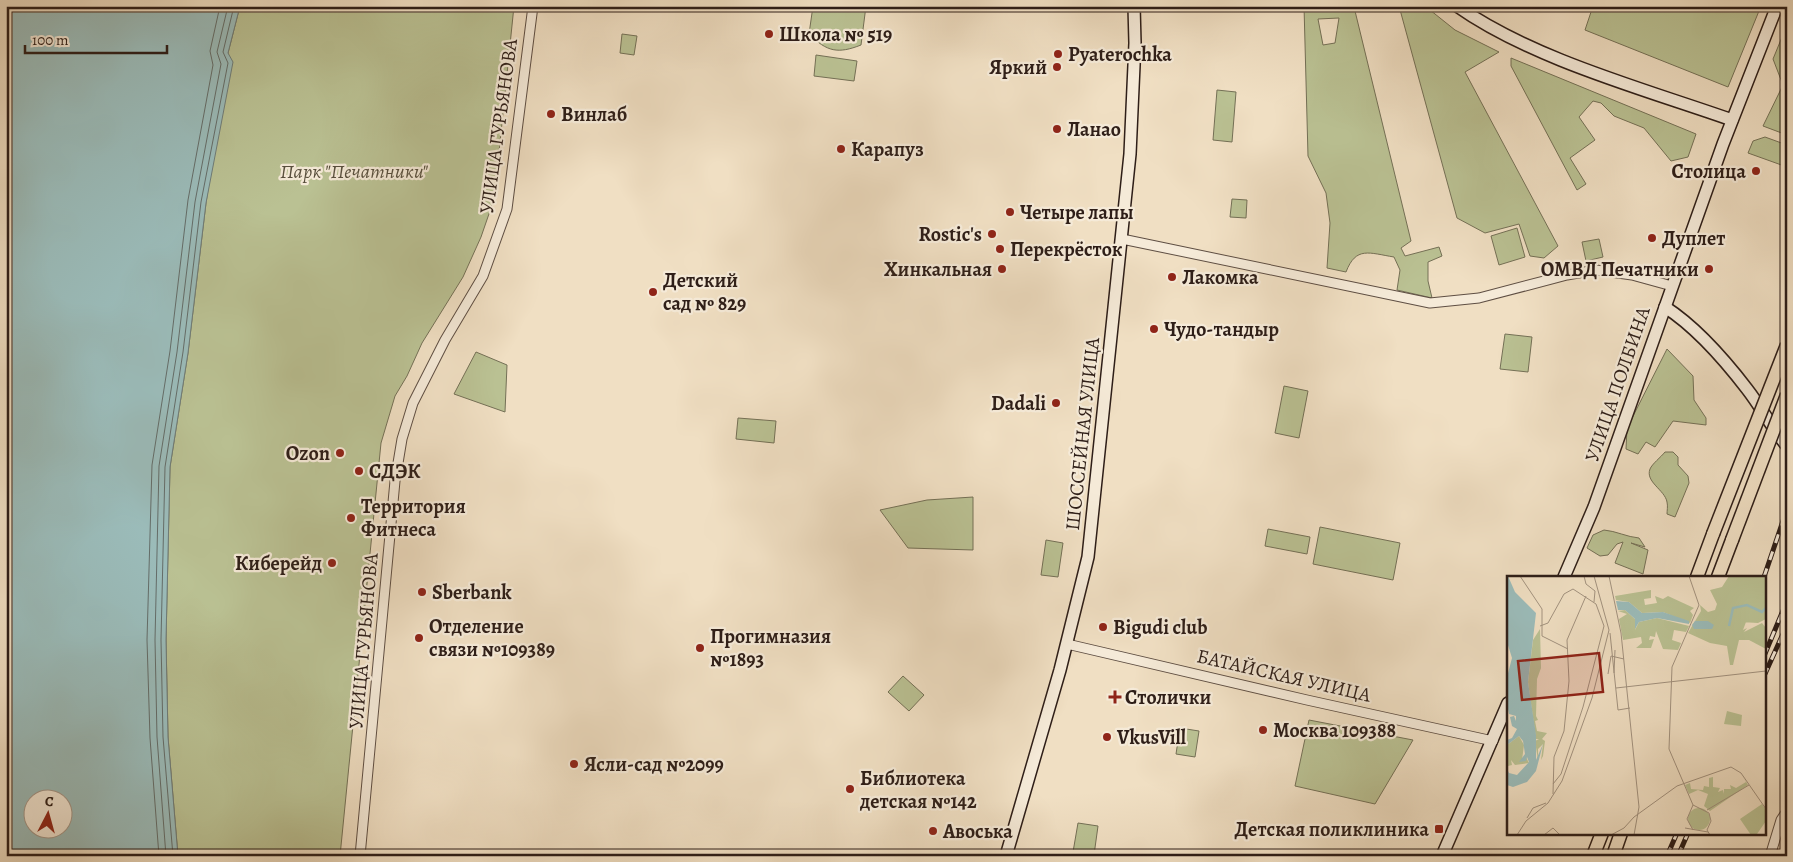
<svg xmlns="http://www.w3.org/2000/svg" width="1793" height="862" viewBox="0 0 1793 862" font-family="Alegreya,serif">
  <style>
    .green { fill: #bac193; stroke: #747056; fill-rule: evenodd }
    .water { fill: #9bbcba; stroke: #6f7d79; fill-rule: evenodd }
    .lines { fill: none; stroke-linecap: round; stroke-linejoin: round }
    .shore { stroke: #646d69; stroke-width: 1 }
    .street-casing { stroke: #5e4e43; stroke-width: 11 }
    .secondary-casing { stroke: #2e1e18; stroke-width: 14 }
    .primary-casing { stroke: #2e1e18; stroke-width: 15 }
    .street { stroke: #f5ead8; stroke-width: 9 }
    .secondary { stroke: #f5ead8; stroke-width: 11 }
    .primary { stroke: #f0dfc3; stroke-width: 12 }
    .rail-casing { stroke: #2e1e18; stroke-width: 5 }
    .rail { stroke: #f5ead8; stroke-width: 3; stroke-dasharray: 9; stroke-linecap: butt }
    .primary-bridge-casing { stroke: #2e1e18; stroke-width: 15; stroke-linecap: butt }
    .primary-bridge { stroke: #f0dfc3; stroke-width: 12 }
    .poi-dot { fill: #8f2418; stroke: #f5ead8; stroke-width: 2 }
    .labels { text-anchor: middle; stroke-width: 4.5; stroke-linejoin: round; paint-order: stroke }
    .poi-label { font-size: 20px; font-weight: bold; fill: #2e1e18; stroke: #f5ead8; text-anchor: start }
    .street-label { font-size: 20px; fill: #2e1e18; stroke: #f5ead8 }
    .park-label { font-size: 20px; font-style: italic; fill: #584f3d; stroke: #f5ead8 }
    .inset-river { fill: none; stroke: #9bbcba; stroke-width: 2.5 }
    .inset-road { fill: none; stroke: #a2927f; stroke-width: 1 }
    .view { fill: #8f2418; fill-opacity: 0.15; stroke: #8f2418; stroke-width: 2.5 }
    .inset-edge { fill: none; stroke: #2e1e18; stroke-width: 2.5 }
  </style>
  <rect width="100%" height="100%" fill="#f0dfc3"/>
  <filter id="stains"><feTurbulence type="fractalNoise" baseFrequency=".004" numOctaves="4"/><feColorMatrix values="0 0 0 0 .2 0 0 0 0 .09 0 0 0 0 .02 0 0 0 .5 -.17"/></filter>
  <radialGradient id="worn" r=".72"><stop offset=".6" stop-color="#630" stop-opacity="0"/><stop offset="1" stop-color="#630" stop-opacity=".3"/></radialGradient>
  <g class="green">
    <polygon points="240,6 514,6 499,152 491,208 481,237 463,277 422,343 407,376 395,396 381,443 340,856 178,856 168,737 166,640 170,467 188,353 206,203 228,53"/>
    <path d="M813,6H866L861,45C838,54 827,52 809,34Z"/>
    <path d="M1304,6H1369L1355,11L1411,241L1401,248L1405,256L1439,247L1442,256L1428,262V281L1432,298L1397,290L1400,270L1394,257C1369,253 1356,246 1346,272L1327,268L1330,223L1326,193L1308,156ZM1339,18L1335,43L1323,45L1318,19Z"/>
    <polygon points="1399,6 1425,6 1455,30 1499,52 1465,72 1558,246 1544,258 1530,256 1519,224 1485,233 1457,218"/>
    <polygon points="1593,6 1761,6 1728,87 1585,30"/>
    <polygon points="1787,25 1787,135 1763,126 1783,85 1773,59"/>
    <polygon points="622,34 637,36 634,55 620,53"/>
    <polygon points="816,55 857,61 854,81 814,76"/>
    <polygon points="1511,58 1696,134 1688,157 1671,161 1644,128 1614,116 1601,103 1593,101 1579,117 1595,140 1570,158 1586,184 1577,190 1511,66"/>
    <polygon points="1217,90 1236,92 1232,142 1213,140"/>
    <polygon points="1765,137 1787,145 1787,167 1748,153 1753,141"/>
    <polygon points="1232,199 1247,200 1246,218 1230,217"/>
    <polygon points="1517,228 1525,257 1499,265 1491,236"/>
    <polygon points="1599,239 1603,257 1586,261 1582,242"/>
    <polygon points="1505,334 1532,337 1528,372 1500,369"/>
    <polygon points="1667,349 1693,376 1694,400 1706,418 1706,425 1673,421 1655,447 1646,442 1638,454 1626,449 1627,428"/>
    <polygon points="476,352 507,365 505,412 454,394"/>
    <polygon points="1284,386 1308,391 1299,438 1275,433"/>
    <polygon points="738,418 776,421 774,443 736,439"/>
    <path d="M1665,452H1673L1678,457V465L1688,476L1689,483L1675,517L1667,514C1667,511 1668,506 1667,502C1665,490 1645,482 1650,469C1652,464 1661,457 1665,452Z"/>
    <polygon points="973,497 973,550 908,548 880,510 927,500"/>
    <polygon points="1320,527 1400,543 1393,580 1313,564"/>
    <polygon points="1268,529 1310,537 1307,554 1265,546"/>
    <path d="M1604,530C1616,531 1627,537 1639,538L1645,547L1631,543L1648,550L1643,574L1615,563L1623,542L1617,544L1608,555L1600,556L1587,548L1593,535Z"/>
    <polygon points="1046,540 1063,543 1058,577 1041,575"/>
    <polygon points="903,676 924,695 909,711 888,692"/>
    <polygon points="1309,720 1413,740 1375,804 1295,786"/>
    <polygon points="1180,728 1199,731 1195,757 1176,754"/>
    <polygon points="1078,823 1098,826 1094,855 1073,852"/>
  </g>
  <path class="water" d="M6,6H240L228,53L233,62L206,203L188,353L170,467L166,640L168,737L178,856H6ZM32,800H62V830H32Z"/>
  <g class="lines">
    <g class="shore">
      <polyline points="159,856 150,738 147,640 152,465 170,351 188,200 213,65 210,51 220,6"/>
      <polyline points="166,856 157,737 155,640 159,466 177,352 195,202 221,64 217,52 228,6"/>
      <polyline points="173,856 163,737 161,640 165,467 183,352 201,202 228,63 223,52 234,6"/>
    </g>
    <g class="street-casing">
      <g id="street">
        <polyline points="1122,239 1430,303 1479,298 1567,275 1596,270 1632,275 1672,286"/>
        <polyline points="1067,644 1307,700 1493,741"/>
        <polyline points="360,856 395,481 402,439 413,403 445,340 483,276 507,209 533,6"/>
        <polyline points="1770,856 1781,820 1787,811"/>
      </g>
    </g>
    <g class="secondary-casing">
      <g id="secondary">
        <path d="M1457,6C1532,59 1644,89 1732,120"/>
        <path d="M1665,307C1696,327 1724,359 1747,389C1761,407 1772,428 1787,446"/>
        <polyline points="1564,577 1594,507 1723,144 1777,6"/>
        <polyline points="1006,856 1060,670 1088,557 1130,154 1135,43 1134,6"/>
        <polyline points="1442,856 1508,703"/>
      </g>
    </g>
    <g class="primary-casing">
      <g id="primary">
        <polyline points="1697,577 1713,534"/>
        <polyline points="1718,577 1732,540"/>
        <polyline points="1593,856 1602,833"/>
        <polyline points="1613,856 1621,833"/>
      </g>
    </g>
    <use href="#street" class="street"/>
    <use href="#secondary" class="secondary"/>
    <use href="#primary" class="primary"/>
    <g class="rail-casing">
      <g id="rail">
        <polyline points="1764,577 1787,509"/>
        <polyline points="1764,656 1787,601"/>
        <polyline points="1764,676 1787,625"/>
        <polyline points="1667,856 1677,833"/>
        <polyline points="1678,856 1688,833"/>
      </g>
    </g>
    <use href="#rail" class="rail"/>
    <g class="primary-bridge-casing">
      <g id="primary-bridge">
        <polyline points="1713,534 1787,345"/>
        <polyline points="1732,540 1787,395"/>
      </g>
    </g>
    <use href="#primary-bridge" class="primary-bridge"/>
  </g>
  <g class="poi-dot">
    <circle cx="769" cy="34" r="5"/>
    <circle cx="1058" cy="54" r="5"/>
    <circle cx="1057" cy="67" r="5"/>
    <circle cx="551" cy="114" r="5"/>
    <circle cx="1057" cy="129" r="5"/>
    <circle cx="841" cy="149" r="5"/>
    <circle cx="1756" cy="171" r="5"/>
    <circle cx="1010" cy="212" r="5"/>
    <circle cx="992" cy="234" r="5"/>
    <circle cx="1652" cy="238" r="5"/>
    <circle cx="1000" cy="249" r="5"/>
    <circle cx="1002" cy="269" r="5"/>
    <circle cx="1709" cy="269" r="5"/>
    <circle cx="1172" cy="277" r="5"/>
    <circle cx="653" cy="292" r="5"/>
    <circle cx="1154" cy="329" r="5"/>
    <circle cx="1056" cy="403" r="5"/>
    <circle cx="340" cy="453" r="5"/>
    <circle cx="359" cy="471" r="5"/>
    <circle cx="351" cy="518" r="5"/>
    <circle cx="332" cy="563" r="5"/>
    <circle cx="422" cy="592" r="5"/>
    <circle cx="1103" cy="627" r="5"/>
    <circle cx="419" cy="638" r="5"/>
    <circle cx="700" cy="648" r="5"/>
    <path d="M1112.5 689.5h5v5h5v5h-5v5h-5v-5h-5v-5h5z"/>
    <circle cx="1263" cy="730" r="5"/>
    <circle cx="1107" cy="737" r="5"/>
    <circle cx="574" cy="764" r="5"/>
    <circle cx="850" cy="789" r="5"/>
    <rect x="1434" y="824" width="10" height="10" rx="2.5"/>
    <circle cx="933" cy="831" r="5"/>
  </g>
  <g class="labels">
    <g class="poi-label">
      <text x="779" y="41">Школа № 519</text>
      <text x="1068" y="61">Pyaterochka</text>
      <text x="1047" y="74" text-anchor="end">Яркий</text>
      <text x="561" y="121">Винлаб</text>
      <text x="1067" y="136">Ланао</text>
      <text x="851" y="156">Карапуз</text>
      <text x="1746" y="178" text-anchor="end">Столица</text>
      <text x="1020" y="219">Четыре лапы</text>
      <text x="982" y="241" text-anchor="end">Rostic's</text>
      <text x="1662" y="245">Дуплет</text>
      <text x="1010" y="256">Перекрёсток</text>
      <text x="992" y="276" text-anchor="end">Хинкальная</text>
      <text x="1699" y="276" text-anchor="end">ОМВД Печатники</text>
      <text x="1182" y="284">Лакомка</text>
      <text x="663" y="287">Детский<tspan x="663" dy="23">сад № 829</tspan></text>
      <text x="1164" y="336">Чудо-тандыр</text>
      <text x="1046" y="410" text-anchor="end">Dadali</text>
      <text x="330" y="460" text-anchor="end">Ozon</text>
      <text x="369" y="478">СДЭК</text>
      <text x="361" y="513">Территория<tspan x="361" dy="23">Фитнеса</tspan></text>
      <text x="322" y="570" text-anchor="end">Киберейд</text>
      <text x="432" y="599">Sberbank</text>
      <text x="429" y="633">Отделение<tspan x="429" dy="23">связи №109389</tspan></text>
      <text x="1113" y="634">Bigudi club</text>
      <text x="710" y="643">Прогимназия<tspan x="710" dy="23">№1893</tspan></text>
      <text x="1125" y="704">Столички</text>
      <text x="1273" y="737">Москва 109388</text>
      <text x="1117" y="744">VkusVill</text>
      <text x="584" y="771">Ясли-сад №2099</text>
      <text x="860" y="785">Библиотека<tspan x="860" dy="23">детская №142</tspan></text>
      <text x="1429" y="836" text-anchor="end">Детская поликлиника</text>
      <text x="943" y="838">Авоська</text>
    </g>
    <g class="street-label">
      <text transform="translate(498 126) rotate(-82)" y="7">УЛИЦА ГУРЬЯНОВА</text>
      <text transform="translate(1617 384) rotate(-71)" y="7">УЛИЦА ПОЛБИНА</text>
      <text transform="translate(1082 434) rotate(-84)" y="7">ШОССЕЙНАЯ УЛИЦА</text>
      <text transform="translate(363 641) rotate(-85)" y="7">УЛИЦА ГУРЬЯНОВА</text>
      <text transform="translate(1284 675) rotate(13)" y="7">БАТАЙСКАЯ УЛИЦА</text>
    </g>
    <g class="park-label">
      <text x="354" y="178">Парк "Печатники"</text>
    </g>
  </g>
  <g transform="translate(1507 576)">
    <rect width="259" height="259" fill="#f0dfc3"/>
    <path d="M222,0H259V43L251,47L234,46H239L236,54L240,52L237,56L255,47L259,52V73L242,64H232L226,89H223L220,70L203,67L181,57L194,35L193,29L201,36L208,34L210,28L203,14L215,11ZM144,14V22L137,23L138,29L150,27L148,20L156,23L161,20L187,32L183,35L186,39L183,47L156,36L135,37L122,26L109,24L108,20ZM118,34L130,45L128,54L132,46L150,42L182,50L179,56L167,54L165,64L174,67L171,74L156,73L149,55L148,61L143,60L142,64L147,63L144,72H129L135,67L134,61L116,64L112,43L120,38L111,35ZM33,53L34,92L30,103L29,140L31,144L28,145L30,155L40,157L35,163L38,165L36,180L34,184L36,168L31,173V184L28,165L32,163H29L21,106L26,64ZM220,135L235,139L234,150L217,148ZM12,160L17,169L15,184L19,181L22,187L8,189L4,184L5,189L1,190L0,169ZM234,197L241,209L203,235L197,230L201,218L191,214L182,218L178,209L183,207L184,213L196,214L197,210L202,211V202L206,201V211L213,212L211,216L216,214L217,218V213H224L223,209L229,212L239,206ZM255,228L259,234V245L250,258L244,259L233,243ZM181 243a11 11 0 1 1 22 0a11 11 0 1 1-22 0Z" fill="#bac193"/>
    <path d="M1,0L8,16L29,37L21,106L29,159V184L36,168L29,195L20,206L6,211L0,209V193L2,197L10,199L22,186L20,181L19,185L12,186L18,178L16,165L12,160L0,169V164L5,162L10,153L5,150L3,141L7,140L9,145V140L2,138L0,128V101L5,82L0,66ZM109,25L122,26L135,37L156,36L182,45V48L150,42L132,46L128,53V43L118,34H111ZM188,45H201L213,53L207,49L205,53H187L185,49Z" fill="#9bbcba"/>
    <path class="inset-river" d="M0,45L12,55L6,78L20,82M222,50L226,32L240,29L255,36L259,32"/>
    <path class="inset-road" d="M13,0L35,33V60L61,73M77,0L79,8L88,15L87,26M102,0L114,57L132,231L127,259M182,0L192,29L165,91L162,173L186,229L180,243L186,254M33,50L41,47L57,18L66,13L89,28L97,50L76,131L54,198L46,208M103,57L111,134L123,132M107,97L108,74M101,98L104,80L117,83M109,112L259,95M46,218L47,181L57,155L62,105L60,64L79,20M186,229L202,237L204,245L200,254L203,259M200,234L242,209M20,242L26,232L39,227M178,252L201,256M10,259L19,245L41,227L55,205L85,122L102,54L87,0M37,259L46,252L53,259M104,259L117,252L127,241L170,210L224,191L234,197L259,233"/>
    <path class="view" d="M92,77L96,116L15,124L11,85Z"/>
    <rect width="259" height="259" class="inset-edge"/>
  </g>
  <rect width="1793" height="862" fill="none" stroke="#f0dfc3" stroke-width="25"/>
  <rect x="8" y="8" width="1778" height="847" fill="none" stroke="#2e1e18" stroke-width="2.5"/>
  <rect x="12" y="12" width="1768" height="837" fill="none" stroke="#2e1e18"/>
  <g transform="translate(48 814) rotate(6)"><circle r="24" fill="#f5ead8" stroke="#a5988b"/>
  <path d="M0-4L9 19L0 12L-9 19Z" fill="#8f2418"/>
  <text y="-8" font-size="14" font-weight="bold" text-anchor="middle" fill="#2e1e18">С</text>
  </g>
  <path d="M25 45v8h142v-8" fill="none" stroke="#2e1e18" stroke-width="2.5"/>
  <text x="32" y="45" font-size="15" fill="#2e1e18" stroke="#f5ead8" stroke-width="4" paint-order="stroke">100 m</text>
  <rect width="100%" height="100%" filter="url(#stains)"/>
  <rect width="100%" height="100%" fill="url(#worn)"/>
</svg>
